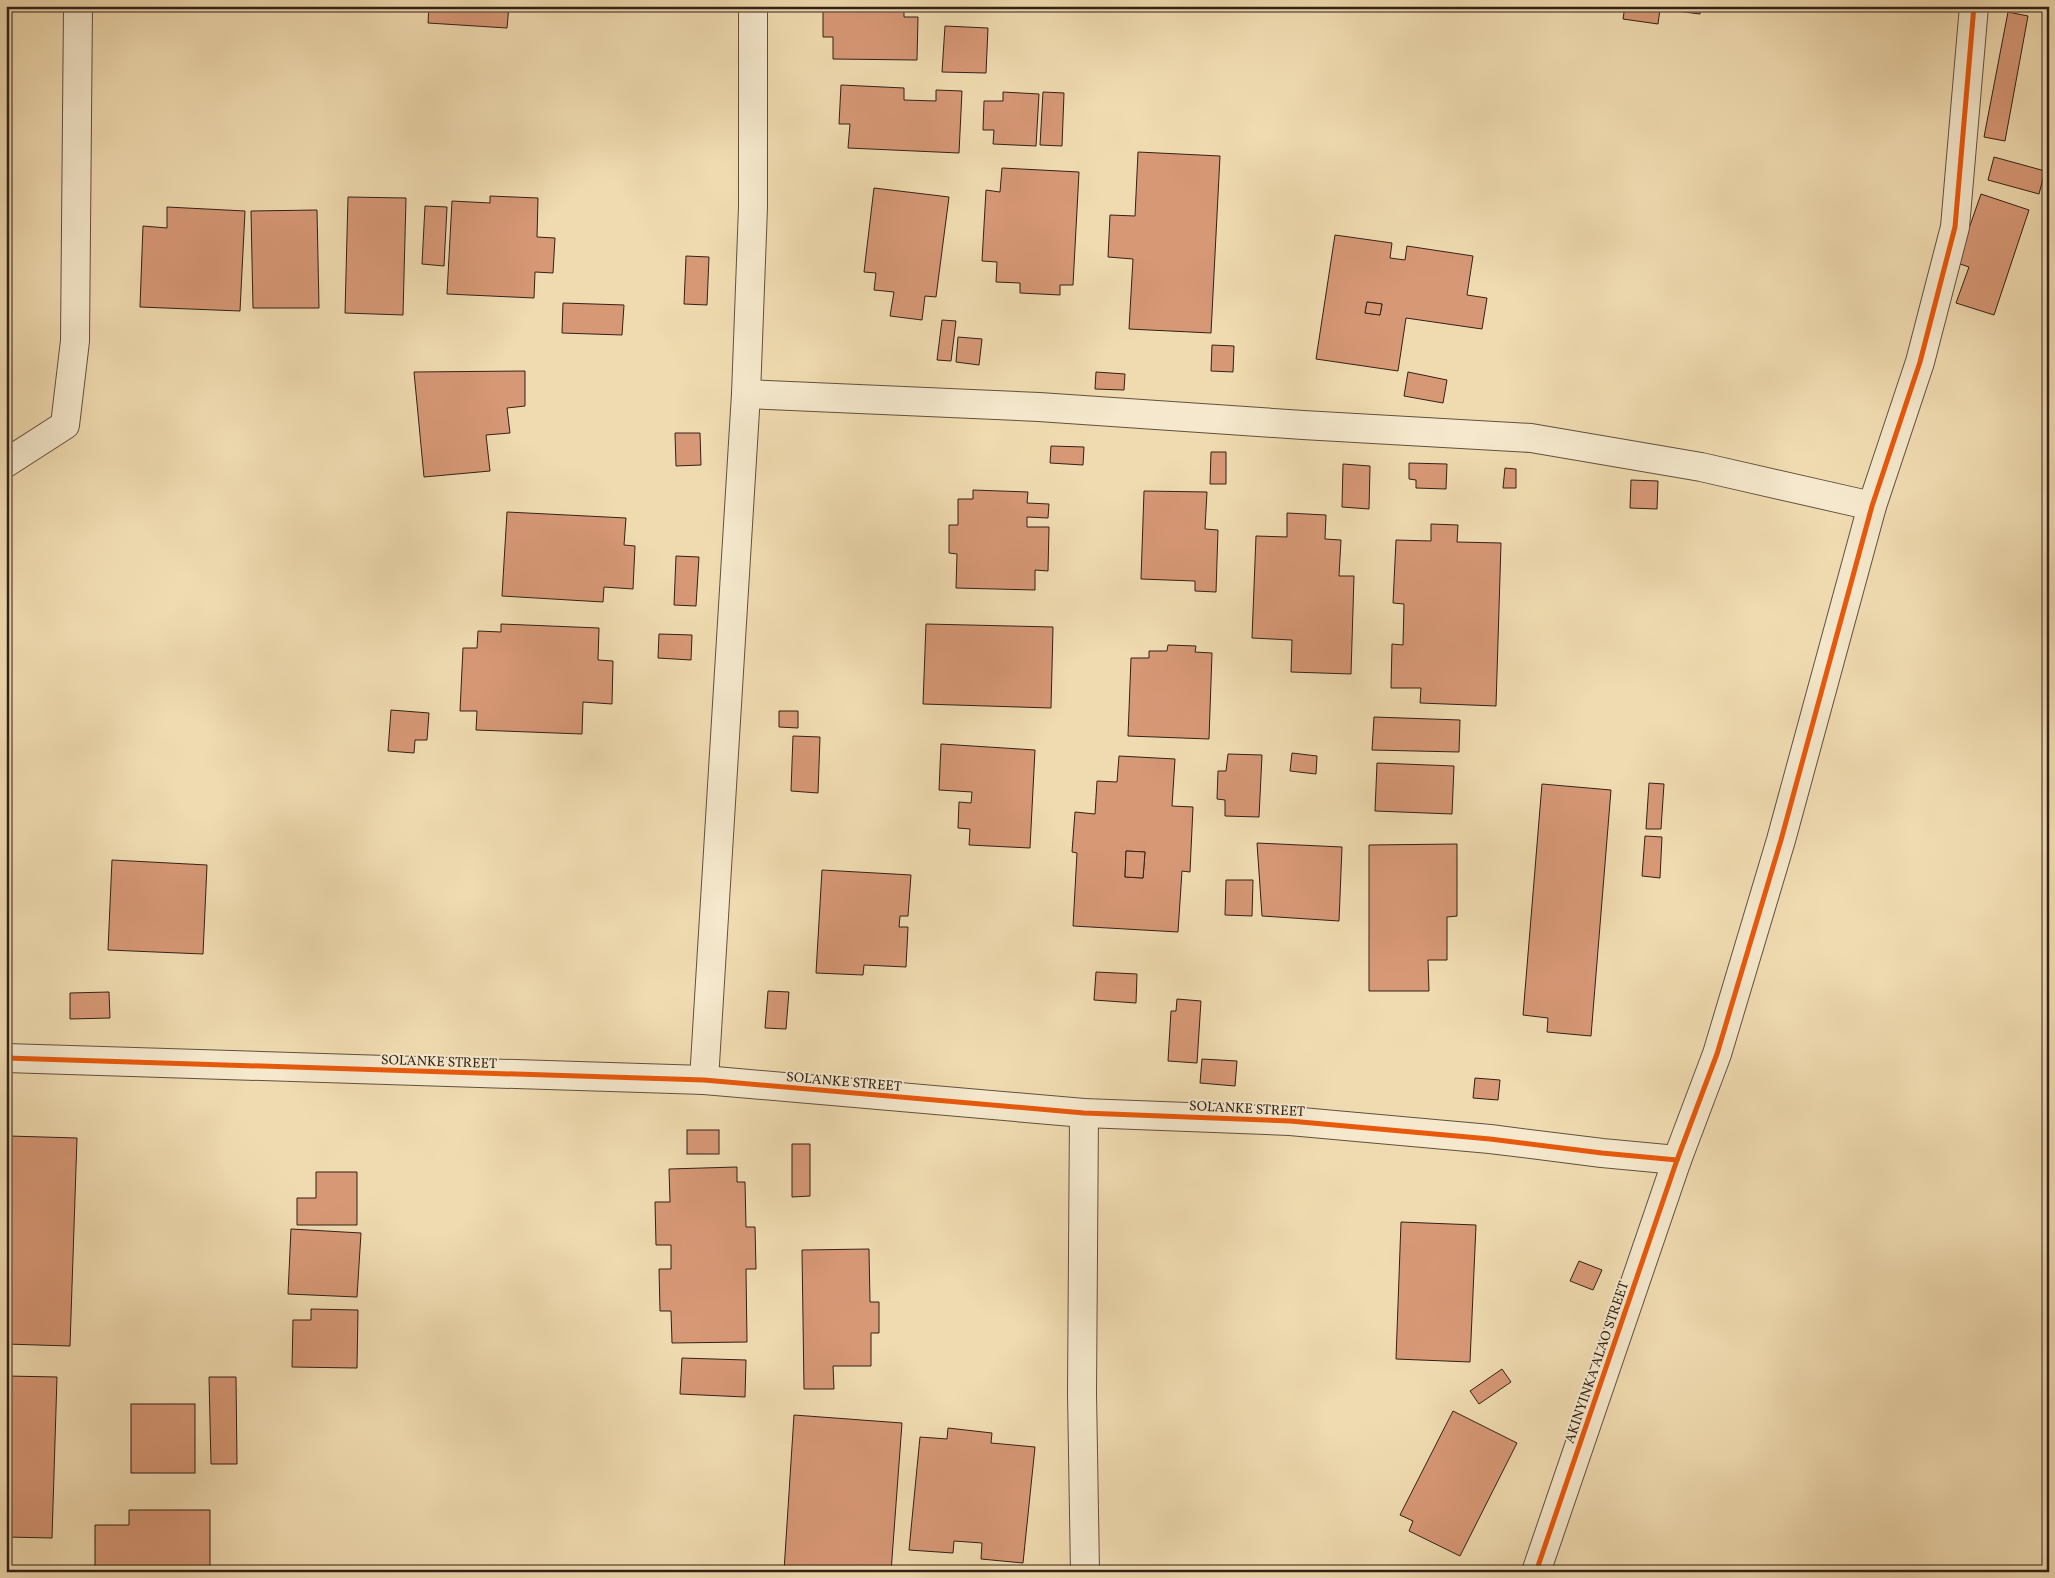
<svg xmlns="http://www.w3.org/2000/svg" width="2055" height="1578" viewBox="0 0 2055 1578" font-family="Vollkorn,serif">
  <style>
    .building { fill: #d79876; stroke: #322118; fill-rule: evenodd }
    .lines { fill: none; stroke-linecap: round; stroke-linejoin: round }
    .street-casing { stroke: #62503e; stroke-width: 30 }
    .street { stroke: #f5e8cc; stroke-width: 28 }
    .cycleway-casing { stroke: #f5e8cc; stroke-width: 8 }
    .cycleway { stroke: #e8590c; stroke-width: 5 }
    .labels { text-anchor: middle; stroke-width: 4; stroke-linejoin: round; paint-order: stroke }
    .street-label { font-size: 14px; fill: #322118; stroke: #f5e8cc }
  </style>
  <rect width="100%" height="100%" fill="#f0dbb0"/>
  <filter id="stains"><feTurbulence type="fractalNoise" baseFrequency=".004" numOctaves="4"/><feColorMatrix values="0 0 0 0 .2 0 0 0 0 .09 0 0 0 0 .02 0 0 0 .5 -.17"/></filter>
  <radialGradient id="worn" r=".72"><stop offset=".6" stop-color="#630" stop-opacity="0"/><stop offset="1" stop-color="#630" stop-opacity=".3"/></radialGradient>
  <g class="building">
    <polygon points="429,6 509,6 507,28 428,23"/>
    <polygon points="823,6 904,6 904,17 918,17 917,60 833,59 833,37 823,37"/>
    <polygon points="1625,6 1701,6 1700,14 1660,9 1658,24 1623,19"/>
    <polygon points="2008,12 2028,16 2005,141 1984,137"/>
    <polygon points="945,26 988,28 986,73 942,72"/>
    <polygon points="841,85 904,88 904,100 936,101 936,90 962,91 959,153 848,148 850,124 839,124"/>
    <polygon points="1003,92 1039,94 1036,146 993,144 994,130 983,130 984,101 1003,101"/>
    <polygon points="1043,92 1064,93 1062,146 1040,145"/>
    <polygon points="1138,152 1220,156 1211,333 1129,329 1133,259 1108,257 1110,215 1135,216"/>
    <polygon points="1994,157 2045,171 2039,194 1988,180"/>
    <polygon points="1002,168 1079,172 1073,285 1060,285 1060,295 1020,293 1020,283 996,282 997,262 982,261 986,190 1000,192"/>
    <polygon points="874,188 949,197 936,297 925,296 922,320 890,316 894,292 874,290 876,273 864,272"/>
    <polygon points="1981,194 2029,210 1994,315 1956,303 1969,267 1957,263"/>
    <polygon points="490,196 538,198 537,237 555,238 553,273 535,272 534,298 447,294 452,201 490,203"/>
    <polygon points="348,197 406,198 403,315 345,313"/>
    <polygon points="425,206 447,207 444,266 422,264"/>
    <polygon points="167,207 245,211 240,311 140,307 143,226 167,228"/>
    <polygon points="317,210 319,308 253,308 251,211"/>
    <path d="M1335,235L1392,243L1390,258L1405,260L1407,246L1473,256L1467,295L1487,298L1482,329L1406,318L1398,371L1316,359ZM1367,302L1382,304L1380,315L1365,313Z"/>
    <polygon points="686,256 709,257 707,305 684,304"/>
    <polygon points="1367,302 1382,304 1380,315 1365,313"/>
    <polygon points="563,303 624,305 622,335 562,333"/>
    <polygon points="942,320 956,321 951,361 937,360"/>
    <polygon points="958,337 982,339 979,365 956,362"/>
    <polygon points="1212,345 1234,346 1233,372 1211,371"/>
    <polygon points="525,371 525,406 507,408 510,433 486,435 490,471 424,477 414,372"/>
    <polygon points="1096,372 1125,374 1124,390 1095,389"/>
    <polygon points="1408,372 1447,380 1443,403 1404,396"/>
    <polygon points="675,433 700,433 701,465 676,466"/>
    <polygon points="1051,446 1084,447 1083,465 1050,463"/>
    <polygon points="1211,452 1226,452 1226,484 1210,484"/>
    <polygon points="1409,463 1447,464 1446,489 1416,488 1416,480 1409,479"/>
    <polygon points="1343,464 1370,466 1369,509 1342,507"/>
    <polygon points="1505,468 1516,469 1516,488 1503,488"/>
    <polygon points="1631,480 1658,481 1657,509 1630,508"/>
    <polygon points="973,490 1028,492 1027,503 1049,504 1048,518 1027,517 1027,527 1049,527 1048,571 1035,570 1035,590 956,588 957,554 949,553 949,525 958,525 958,499 973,499"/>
    <polygon points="1144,491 1207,492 1205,529 1218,530 1216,592 1195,591 1195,581 1141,579"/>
    <polygon points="507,512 626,518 624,545 635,546 633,589 604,587 603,602 502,596"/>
    <polygon points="1287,513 1326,515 1325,539 1341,540 1339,576 1354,576 1351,674 1291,672 1292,640 1252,638 1256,536 1287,537"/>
    <polygon points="1431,524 1458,525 1457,542 1501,543 1496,706 1420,703 1421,688 1391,688 1392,644 1403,645 1404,604 1393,603 1396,540 1431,541"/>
    <polygon points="676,556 699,557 696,606 674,605"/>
    <polygon points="501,624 599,628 598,660 613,661 612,704 583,702 582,734 476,730 477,711 460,711 463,648 477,648 478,631 501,632"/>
    <polygon points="926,624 1053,627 1051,708 923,704"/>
    <polygon points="659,634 692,635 691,660 658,658"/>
    <polygon points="1168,645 1196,646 1195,652 1212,653 1209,739 1128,736 1131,658 1149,658 1149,651 1167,651"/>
    <polygon points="391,710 429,713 427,740 415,740 414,753 388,751"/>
    <polygon points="779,711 798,711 798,728 779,727"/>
    <polygon points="1374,717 1460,720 1459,752 1372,750"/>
    <polygon points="793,736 820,737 818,793 791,791"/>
    <polygon points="941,744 1035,750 1030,848 969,845 970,829 958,828 959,802 971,803 972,792 939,790"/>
    <polygon points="1292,753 1317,756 1316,774 1290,771"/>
    <polygon points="1228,754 1262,755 1259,817 1225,816 1225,800 1217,799 1218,771 1226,771"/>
    <path d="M1119,756L1175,759L1172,806L1193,807L1190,872L1182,871L1178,932L1073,926L1077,853L1072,852L1075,812L1095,814L1097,781L1117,782ZM1126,851L1145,852L1143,878L1125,877Z"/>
    <polygon points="1377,763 1454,766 1452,814 1375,811"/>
    <polygon points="1649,783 1664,784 1661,829 1646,829"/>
    <polygon points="1542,784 1611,790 1591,1036 1547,1032 1548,1018 1523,1015"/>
    <polygon points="1645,836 1662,837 1660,878 1642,876"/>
    <polygon points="1257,843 1342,847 1339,921 1262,916"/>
    <polygon points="1457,844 1457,916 1447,917 1447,960 1428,960 1429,991 1369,991 1369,845"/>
    <polygon points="1126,851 1145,852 1143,878 1125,877"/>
    <polygon points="112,860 207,865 203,954 108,950"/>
    <polygon points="822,870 911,875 908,916 900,916 899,927 908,927 906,967 864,965 863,975 816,973"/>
    <polygon points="1226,880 1253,880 1252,916 1225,915"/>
    <polygon points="1096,972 1137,974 1136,1003 1094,1000"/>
    <polygon points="768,991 789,992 786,1029 765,1028"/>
    <polygon points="109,992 110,1018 70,1019 70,993"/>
    <polygon points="1177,999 1201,1001 1197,1063 1168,1061 1171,1011 1176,1011"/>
    <polygon points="1202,1059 1237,1061 1235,1086 1200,1083"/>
    <polygon points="1475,1078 1500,1080 1498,1100 1473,1098"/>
    <rect x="687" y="1130" width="32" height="24"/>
    <polygon points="9,1136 77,1138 70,1346 6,1344 6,1216"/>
    <polygon points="792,1144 810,1144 810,1196 792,1197"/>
    <polygon points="737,1167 737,1182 745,1182 746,1227 755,1227 756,1269 746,1269 747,1342 672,1343 671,1311 660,1311 659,1269 671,1269 671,1245 656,1245 655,1202 670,1202 669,1169"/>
    <polygon points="316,1172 357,1172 357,1225 297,1225 297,1198 316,1198"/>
    <polygon points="1401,1222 1476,1225 1470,1362 1396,1359"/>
    <polygon points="291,1229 361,1233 357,1297 288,1294"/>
    <polygon points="869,1249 870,1302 879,1302 879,1333 871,1333 871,1366 833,1366 834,1389 804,1389 802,1250"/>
    <polygon points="1579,1261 1602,1270 1593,1290 1570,1281"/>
    <polygon points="311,1309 358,1310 357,1368 292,1367 293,1320 311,1320"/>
    <polygon points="682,1358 746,1360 745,1397 680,1394"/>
    <polygon points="1502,1369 1511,1382 1479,1404 1470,1391"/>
    <polygon points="6,1376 57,1377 52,1538 6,1537"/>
    <polygon points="209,1377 236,1377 237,1464 211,1464"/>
    <rect x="131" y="1404" width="64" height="69"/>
    <polygon points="1453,1411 1517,1443 1460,1556 1409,1531 1413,1521 1400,1515"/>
    <polygon points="794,1415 902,1423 891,1572 784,1571"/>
    <polygon points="948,1428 992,1433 991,1443 1035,1447 1023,1563 981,1559 982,1543 954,1541 953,1553 909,1550 920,1437 947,1439"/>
    <polygon points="129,1510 210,1510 210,1572 95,1572 95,1525 129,1525"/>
  </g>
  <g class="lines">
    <g class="street-casing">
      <g id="street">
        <polyline points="746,394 1039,407 1303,425 1531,438 1701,467 1872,506"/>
        <polyline points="6,463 65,425 75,341 78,6"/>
        <polyline points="6,1058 704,1080 1084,1113 1290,1121 1490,1139 1602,1153 1677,1160"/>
        <polyline points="704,1080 746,394 753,207 753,6"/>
        <polyline points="1084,1113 1082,1393 1085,1572"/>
        <polyline points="1536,1572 1677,1160 1717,1054 1781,840 1872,506 1920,362 1955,227 1974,6"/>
      </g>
    </g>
    <use href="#street" class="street"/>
    <g class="cycleway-casing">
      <g id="cycleway">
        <polyline points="6,1058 704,1080 1084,1113 1290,1121 1490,1139 1602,1153 1677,1160"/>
        <polyline points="1536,1572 1677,1160 1717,1054 1781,840 1872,506 1920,362 1955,227 1974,6"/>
      </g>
    </g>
    <use href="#cycleway" class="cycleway"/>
  </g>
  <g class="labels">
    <g class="street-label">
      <text transform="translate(439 1061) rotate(2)" y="5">SOLANKE STREET</text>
      <text transform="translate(844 1081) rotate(5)" y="5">SOLANKE STREET</text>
      <text transform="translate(1247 1108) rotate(3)" y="5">SOLANKE STREET</text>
      <text transform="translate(1596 1362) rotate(-71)" y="5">AKINYINKA ALAO STREET</text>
    </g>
  </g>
  <rect width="2055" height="1578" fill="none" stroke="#f0dbb0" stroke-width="25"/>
  <rect x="8" y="8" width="2040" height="1563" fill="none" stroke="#322118" stroke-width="2.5"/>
  <rect x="12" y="12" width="2030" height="1553" fill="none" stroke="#322118"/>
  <rect width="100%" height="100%" filter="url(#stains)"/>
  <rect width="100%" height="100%" fill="url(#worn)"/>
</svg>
